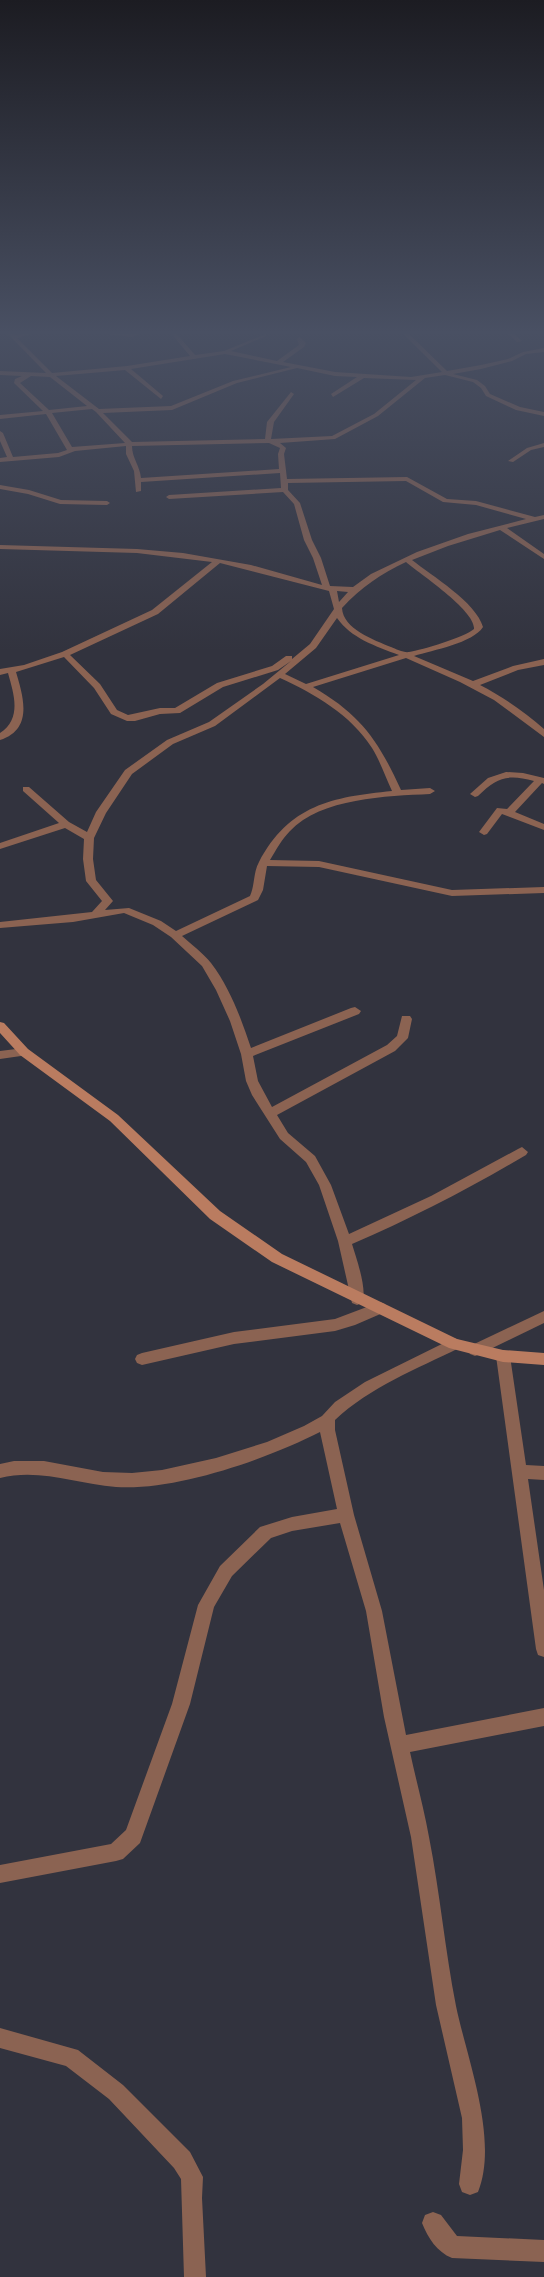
<svg xmlns="http://www.w3.org/2000/svg" width="544" height="2277" viewBox="0 0 544 2277" font-family="'Fira Sans Condensed',sans-serif">
  <style>
    .lines { fill: none; stroke-linecap: round; stroke-linejoin: round }
    .street { fill: #8b6352; fill-rule: evenodd }
    .secondary { fill: #ba7c60; fill-rule: evenodd }
  </style>
  <rect width="100%" height="100%" fill="#32333e"/>
  <g class="lines">
    <g class="street">
      <path d="M6,332H12L14,335L38,332L17,338L52,373L127,366L190,356L170,332H175L195,355L224,351L266,334V336L231,351L277,361L299,345L297,339L300,337L306,343L304,347L283,362L335,372L411,377L442,372L401,332H407L447,371L481,365L508,359L523,352L544,348V352L526,354L512,361L481,369L453,374L477,380L485,386L490,394L520,407L544,412V416L516,410L486,396L481,388L473,382L445,375L425,378L378,416L335,439L280,443L286,448L284,454L287,479L407,477L447,499L476,501L535,517L544,515V519L507,528L544,554V559L500,530L448,546L412,560C432,576 476,602 483,627C473,643 433,650 414,656L473,681L513,666L544,659V665L518,670L480,685C503,697 525,712 544,729V737L494,700L460,682L406,658L313,687C361,715 378,740 401,790L430,788L435,791L430,794C387,796 321,798 290,831C282,839 276,850 270,860L319,861L452,890L544,887V893L452,896L319,867L267,866L263,890L258,900L182,936C191,944 203,953 211,963C230,988 241,1018 251,1048L351,1008L355,1007L361,1011L359,1014L253,1056L258,1081L272,1107L387,1045L397,1036L402,1016H410L412,1019L408,1038L395,1051L277,1115L288,1133L315,1156L331,1185L349,1234L431,1196L518,1149L522,1147L528,1152L526,1155C470,1188 413,1218 352,1244C356,1257 368,1291 362,1303L357,1305L352,1303L338,1241L319,1185L306,1162L280,1139L252,1095L246,1081L241,1054L230,1021L216,990L202,966L171,937L153,925L124,913L73,922L0,928V922L92,912L102,901L86,881L83,859L84,839L65,828L0,849V843L59,823L23,791V787H29L69,822L87,832L96,812L125,770L167,740L209,722L263,684L291,661L278,670L223,687L180,713L160,714L135,721H127L111,714L94,688L64,657L16,672C23,696 34,729 0,740V733C22,718 14,695 8,673L0,675V669L24,665L62,652L152,610L212,562L137,553L0,549V545L137,549L183,553L251,565L322,585L313,558L304,540L294,504L283,492L169,499L166,497L169,495L281,488L280,473L141,482V491L136,492L134,471L126,454V446L75,451L59,457L0,462V458L7,457L0,441V431L3,433L13,457L58,453L67,450L46,414L0,419V415L43,411L14,383L15,379L22,376L0,375V371L46,373ZM225,354L291,367L233,381L171,406L99,409L56,376L125,370L161,399L163,396L131,369ZM297,368L335,376L357,377L331,394L333,397L364,378L416,380L374,414L332,436L271,439L274,422L294,394L291,392L267,422L265,439L132,442L103,413L172,410L237,383ZM31,376L50,377L87,406L49,410L20,383ZM92,409L96,412L125,443L72,447L52,413ZM269,443L280,448L278,454L279,469L141,478C140,466 132,458 132,446ZM406,481L443,502L476,505L526,519L468,534L417,552L371,574L353,587L330,586L321,558L312,540L300,503L288,490V483ZM406,562C420,574 476,611 474,629C465,637 422,650 409,652C404,653 396,649 391,647C374,640 343,629 342,608C361,587 381,574 406,562ZM220,563L329,591L334,609L310,644L292,659V656H286L272,666L217,683L175,708H160L128,715L117,710L100,684L70,655L158,614ZM337,591L348,592L339,602ZM337,618C351,638 375,646 399,655L306,684L285,674L316,648ZM280,678C315,694 351,715 372,748C380,761 385,776 392,791C332,797 289,805 259,862C253,873 255,885 250,896L176,931L161,921L129,908L105,910L113,901L96,880L93,859L94,838L106,813L132,774L173,744L215,726Z"/>
      <polygon points="91,332 145,332 132,337"/>
      <polygon points="506,332 512,332 522,341 517,342"/>
      <polygon points="544,443 544,447 531,450 513,462 508,461 527,448"/>
      <polygon points="0,485 29,490 61,500 107,501 110,503 107,505 60,504 28,494 0,489"/>
      <path d="M506,772L523,773L544,778V784L542,783L515,812L544,824V830L502,814L487,834L484,835L479,832L497,808L507,809L534,781C508,774 497,777 478,796L475,797L470,794L488,778Z"/>
      <polygon points="24,1048 30,1052 28,1055 0,1059 0,1051"/>
      <polygon points="380,1302 385,1304 387,1308 385,1312 355,1325 335,1331 234,1344 142,1365 137,1363 135,1359 137,1355 142,1353 234,1332 335,1319"/>
      <polygon points="544,1311 544,1323 480,1354 475,1356 470,1354 468,1350 470,1346"/>
      <path d="M454,1338L459,1340L461,1344L459,1348C417,1369 370,1387 335,1420V1430L354,1515L382,1611L406,1735L544,1708V1726L410,1752C416,1780 424,1809 429,1837C440,1893 445,1950 456,2006C467,2059 499,2140 478,2192L470,2195L462,2192L459,2184L463,2150L462,2118L436,2005L411,1837L384,1717L366,1611L340,1523L292,1531L271,1538L232,1576L214,1607L190,1704L140,1843L123,1859L116,1861L0,1883V1865L111,1844L126,1830L172,1704L198,1605L220,1566L260,1527L292,1517L337,1509L320,1432C267,1459 176,1491 116,1487C76,1484 40,1468 0,1478V1464L14,1461H44L103,1472L132,1473L162,1470L216,1458L267,1442L304,1426L322,1416L335,1402L365,1382Z"/>
      <polygon points="503,1350 508,1352 510,1356 526,1465 544,1466 544,1480 528,1479 544,1590 544,1657 538,1655 536,1649 496,1356 498,1352"/>
      <polygon points="0,2028 78,2050 123,2085 190,2152 203,2177 202,2198 206,2277 184,2277 181,2179 174,2168 109,2099 66,2066 0,2048"/>
      <path d="M433,2212L441,2215L457,2236L544,2240V2262L452,2258C437,2252 428,2238 422,2223L425,2215Z"/>
    </g>
    <polygon class="secondary" points="0,1022 4,1023 28,1049 118,1115 220,1211 282,1254 457,1339 503,1350 544,1353 544,1365 503,1362 449,1348 272,1262 210,1219 110,1121 20,1055 0,1033"/>
  </g>
  <linearGradient id="sky" x2="0" y2="1"><stop stop-color="#1c1c22"/><stop offset="0.51" stop-color="#495063"/><stop offset="1" stop-color="#495063" stop-opacity="0"/></linearGradient>
  <rect width="544" height="651" fill="url(#sky)"/>
</svg>
